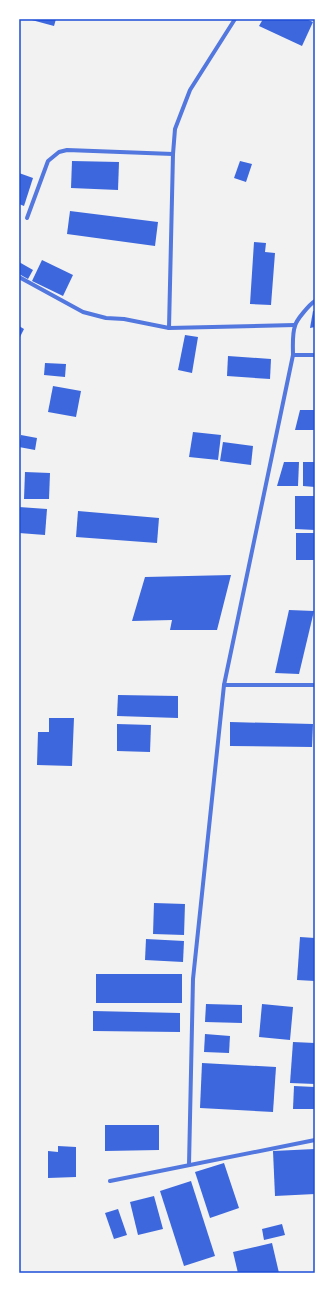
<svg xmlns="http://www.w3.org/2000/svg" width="334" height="1292" viewBox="0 0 334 1292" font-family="'Noto Sans',sans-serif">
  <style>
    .building { fill: #3d67dc }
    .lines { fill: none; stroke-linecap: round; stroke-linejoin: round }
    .minor { stroke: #5277de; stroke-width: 4 }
    .neatline { fill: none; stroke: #1d4ed8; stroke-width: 1.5 }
  </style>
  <rect width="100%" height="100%" fill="#f2f2f2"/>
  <g class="building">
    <polygon points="28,19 56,19 54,26"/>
    <polygon points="263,19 306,19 313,22 302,46 259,26"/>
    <polygon points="72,161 119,162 118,190 71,188"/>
    <polygon points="240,161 252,164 246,182 234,178"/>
    <polygon points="19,173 33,178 24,206 19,204"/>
    <polygon points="70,211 158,222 155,246 67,234"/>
    <polygon points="254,242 266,243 265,252 275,253 271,305 250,304"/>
    <polygon points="42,260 73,275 63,296 32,281"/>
    <polygon points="19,262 33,270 28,279 19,274"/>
    <polygon points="313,311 315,311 315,327 310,328"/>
    <polygon points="19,326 24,329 19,339"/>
    <polygon points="185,335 198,337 192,373 178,370"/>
    <polygon points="228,356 271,359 270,379 227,376"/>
    <polygon points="45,363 66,364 65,377 44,375"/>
    <polygon points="53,386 81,391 76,417 48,412"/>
    <polygon points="300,410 315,410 315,430 295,430"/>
    <polygon points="193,432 221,435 218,460 189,457"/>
    <polygon points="21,435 37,438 35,450 19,447"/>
    <polygon points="223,442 253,446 251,465 220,461"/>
    <polygon points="284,462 299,462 298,486 277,486"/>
    <polygon points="303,462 315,462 315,487 303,486"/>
    <polygon points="25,472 50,473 49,499 24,499"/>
    <polygon points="295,496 315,496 315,530 295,529"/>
    <polygon points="19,507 47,509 45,535 19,533"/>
    <polygon points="78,511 159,518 157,543 76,537"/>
    <rect x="296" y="533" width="19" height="27"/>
    <polygon points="231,575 217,630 170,630 172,620 132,621 145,577"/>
    <polygon points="289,610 314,611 299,674 275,673"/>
    <polygon points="118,695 178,696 178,718 117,716"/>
    <polygon points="49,718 74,718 72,766 37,765 38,732 49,732"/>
    <polygon points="230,722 313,724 312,747 230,746"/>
    <polygon points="117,724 151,725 150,752 117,751"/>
    <polygon points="154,903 185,904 184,935 153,934"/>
    <polygon points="300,937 315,938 315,981 297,980"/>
    <polygon points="146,939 184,941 183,962 145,960"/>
    <rect x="96" y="974" width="86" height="29"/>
    <polygon points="206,1004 242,1005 242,1023 205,1022"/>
    <polygon points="262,1004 293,1007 290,1040 259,1037"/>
    <polygon points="93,1011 180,1013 180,1032 93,1031"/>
    <polygon points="205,1034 230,1036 229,1053 204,1052"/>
    <polygon points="293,1042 315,1043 315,1084 290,1083"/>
    <polygon points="202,1063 276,1067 273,1112 200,1108"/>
    <polygon points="294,1086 315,1087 315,1109 293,1109"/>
    <polygon points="105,1125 159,1125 159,1150 105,1151"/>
    <polygon points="58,1146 76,1147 76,1177 48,1178 48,1151 58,1152"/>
    <polygon points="315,1149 315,1194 275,1196 273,1151"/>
    <polygon points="224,1163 239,1208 210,1218 195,1172"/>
    <polygon points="191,1181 215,1256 184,1266 160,1191"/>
    <polygon points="154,1196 163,1229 138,1235 130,1202"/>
    <polygon points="118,1209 127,1235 114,1239 105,1213"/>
    <polygon points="282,1224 285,1235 264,1240 262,1229"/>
    <polygon points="272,1243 279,1273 238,1273 233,1252"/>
  </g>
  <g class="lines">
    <g class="minor">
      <polyline points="27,218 48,161 59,152 67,150 173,154"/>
      <polyline points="19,277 83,312 106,318 124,319 169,328 295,325"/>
      <polyline points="169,328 173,154 175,129 190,90 235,19"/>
      <polyline points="293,355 315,355"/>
      <polyline points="224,685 315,685"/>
      <path d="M189,1165L193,979L224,685L293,355C293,346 292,334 295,326C296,320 310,304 315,301"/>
      <polyline points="110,1181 315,1140"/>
    </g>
  </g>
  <rect width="334" height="1292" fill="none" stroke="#ffffff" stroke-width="40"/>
  <rect x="20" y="20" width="294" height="1252" class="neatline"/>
</svg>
